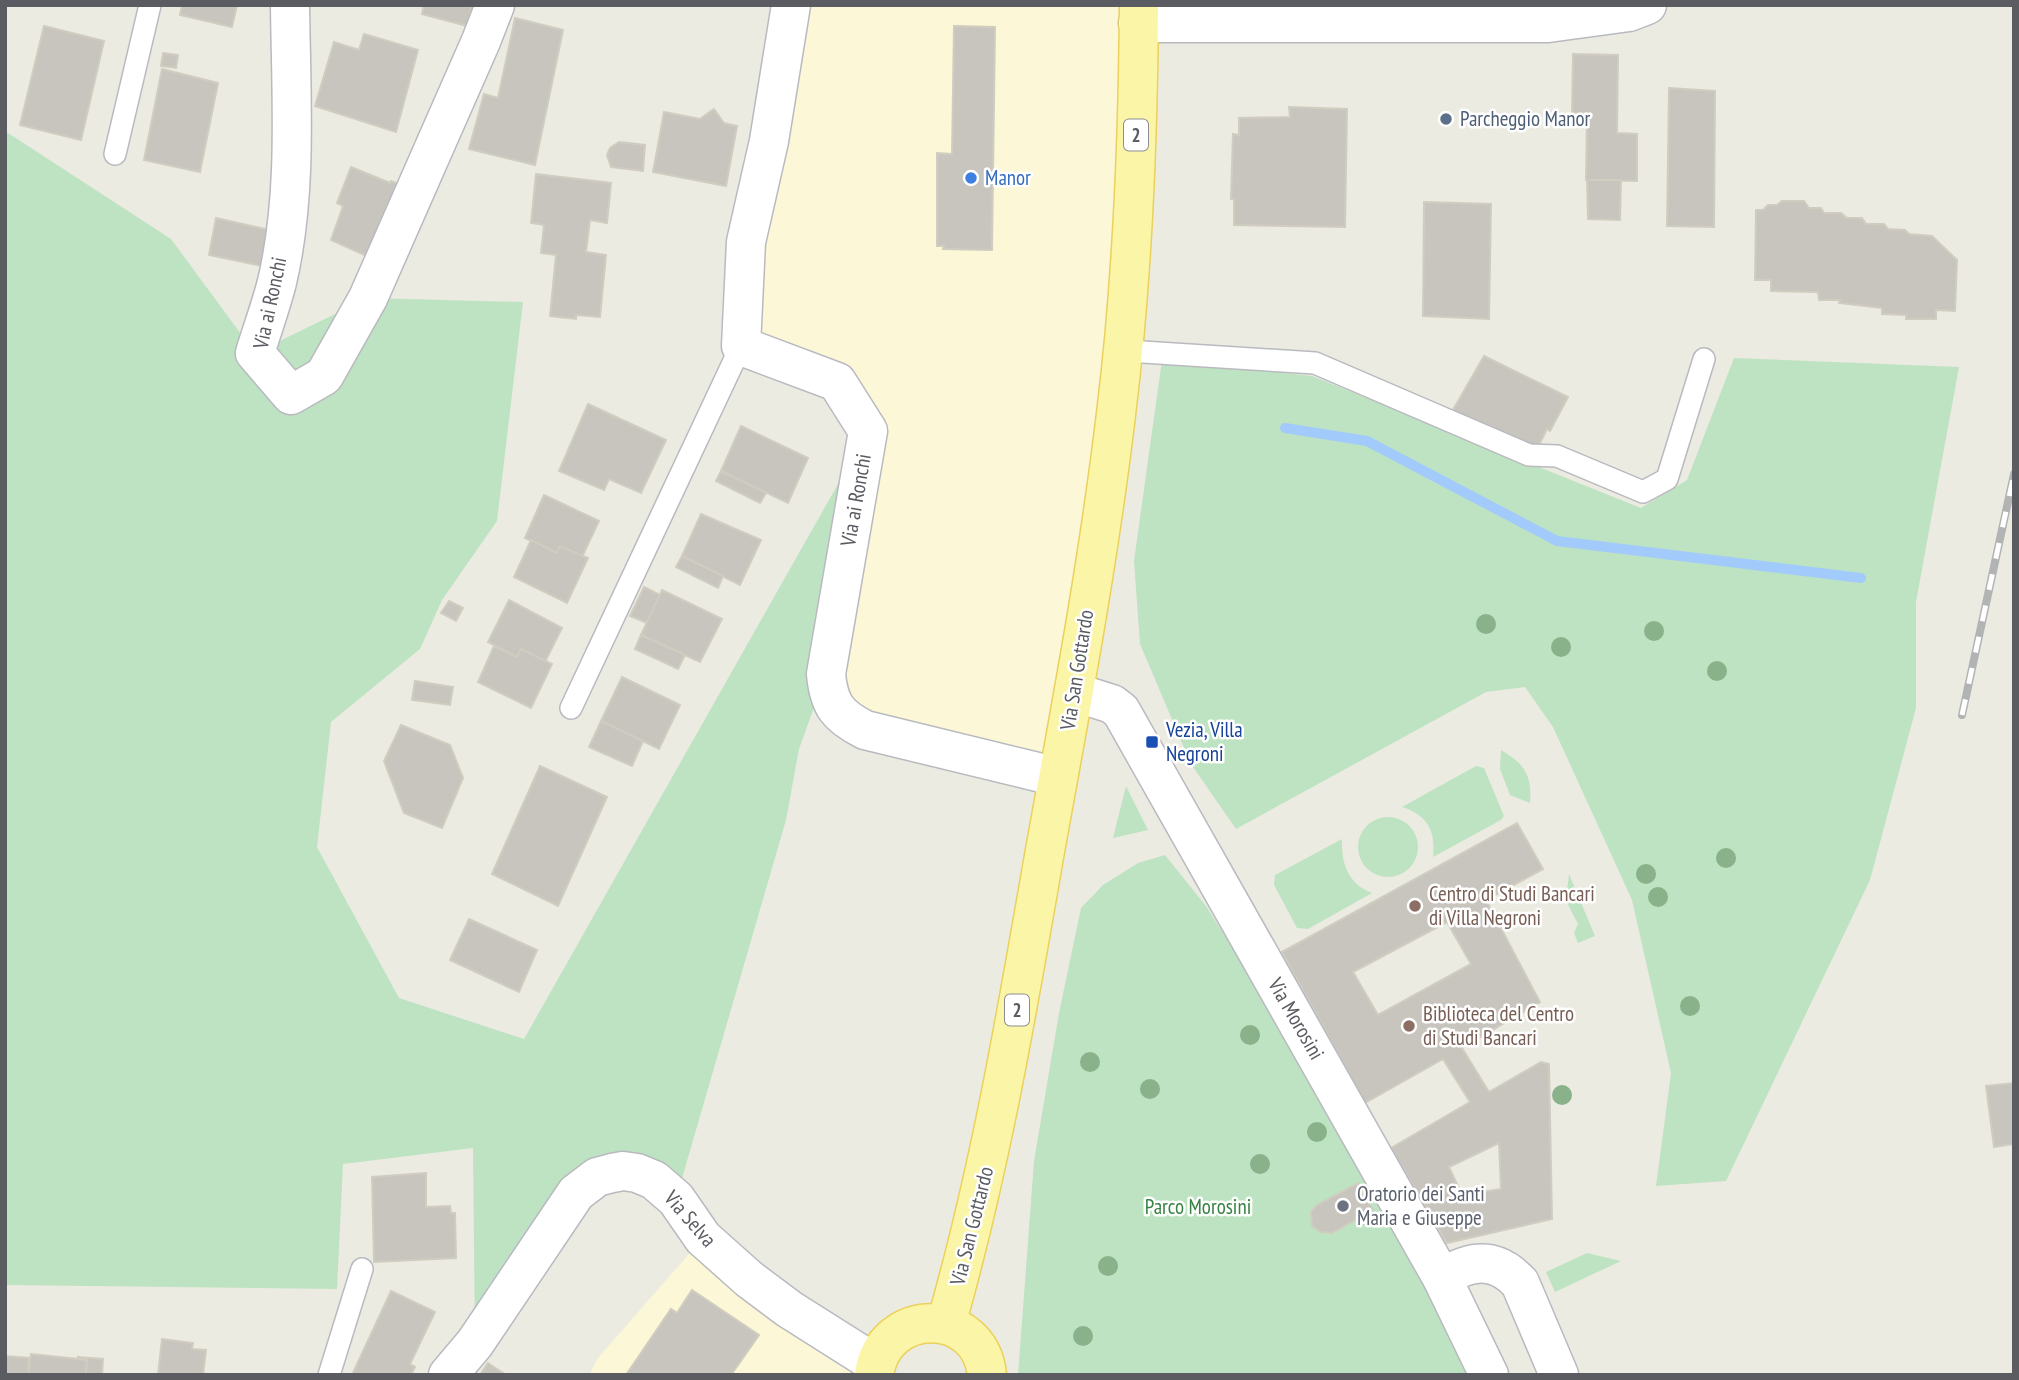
<svg xmlns="http://www.w3.org/2000/svg" width="2019" height="1380" viewBox="0 0 2019 1380" font-family="'PT Sans Narrow',sans-serif">
  <style>
    .commercial { fill: #fcf7d6 }
    .green { fill: #bee3c2 }
    .lines { fill: none; stroke-linecap: round; stroke-linejoin: round }
    .stream { stroke: #a2cbfb; stroke-width: 10 }
    .building { fill: #c8c5bf; stroke: #d0cdc0; stroke-width: 2; fill-rule: evenodd }
    .lane-casing { stroke: #b9bac0; stroke-width: 24 }
    .street-casing { stroke: #b9bac0; stroke-width: 41 }
    .primary-casing { stroke: #ebd15b; stroke-width: 41 }
    .lane { stroke: #fff; stroke-width: 21 }
    .street { stroke: #fff; stroke-width: 38 }
    .primary { stroke: #fbf6a7; stroke-width: 38 }
    .rail-casing { stroke: #b2b3b3; stroke-width: 8 }
    .rail { stroke: #fff; stroke-width: 5; stroke-dasharray: 16; stroke-linecap: butt }
    .tree { fill: #89b18a }
    .service-dot { fill: #5c6f8a; stroke: #fff; stroke-width: 2.5 }
    .shop-dot { fill: #3f7fe0; stroke: #fff; stroke-width: 2.5 }
    .transit-dot { fill: #1a4fb4; stroke: #fff; stroke-width: 2.5 }
    .education-dot { fill: #8d6e63; stroke: #fff; stroke-width: 2.5 }
    .worship-dot { fill: #6b7280; stroke: #fff; stroke-width: 2.5 }
    .labels { text-anchor: middle; stroke-width: 5; stroke-linejoin: round; paint-order: stroke }
    .shield { fill: #fff; stroke: #8c8d91; stroke-width: 2 }
    .shield-label { font-size: 19px; font-weight: bold; fill: #5a5c62 }
    .service-label { font-size: 21px; fill: #4e5e75; stroke: #fff; text-anchor: start }
    .shop-label { font-size: 21px; fill: #366cbe; stroke: #fff; text-anchor: start }
    .street-label { font-size: 21px; fill: #5a5c62; stroke: #fff }
    .transit-label { font-size: 21px; fill: #164399; stroke: #fff; text-anchor: start }
    .education-label { font-size: 21px; fill: #785e54; stroke: #fff; text-anchor: start }
    .worship-label { font-size: 21px; fill: #5b616d; stroke: #fff; text-anchor: start }
    .park-label { font-size: 21px; fill: #388243; stroke: #fff }
  </style>
  <rect width="100%" height="100%" fill="#ecebe1"/>
  <g class="commercial">
    <polygon points="791,5 1139,5 1135,182 1058,777 835,709 868,431 837,382 741,346"/>
    <polygon points="703,1238 869,1375 589,1375 598,1358"/>
  </g>
  <g class="green">
    <polygon points="5,131 171,239 255,353 368,298 523,302 497,521 442,600 420,649 331,722 317,847 399,998 524,1039 868,431 826,674 799,749 786,820 676,1199 612,1173 475,1343 473,1148 343,1164 337,1289 5,1285"/>
    <polygon points="1734,358 1959,367 1916,602 1916,708 1870,880 1726,1181 1656,1186 1671,1073 1632,900 1553,727 1525,687 1486,692 1236,829 1191,764 1140,644 1134,561 1162,360 1312,376 1641,508 1687,480"/>
    <path d="M1501,750C1525,764 1532,775 1530,803L1510,795L1500,769Z"/>
    <path d="M1476,766L1484,768L1504,816L1501,820L1433,857C1436,830 1427,815 1402,807Z"/>
    <polygon points="1126,786 1148,830 1113,838"/>
    <circle cx="1388" cy="847" r="30"/>
    <path d="M1342,839C1341,863 1348,884 1372,893L1308,929L1297,928L1274,885L1275,875Z"/>
    <polygon points="1165,855 1206,906 1289,1037 1482,1375 1018,1375 1034,1161 1059,1013 1081,908 1103,885 1138,863"/>
    <polygon points="1569,874 1595,936 1578,943 1574,933 1578,924 1566,901"/>
    <polygon points="1587,1253 1621,1261 1555,1292 1546,1272"/>
  </g>
  <g class="lines">
    <polyline class="stream" points="1285,428 1367,441 1557,541 1861,578"/>
  </g>
  <g class="building">
    <polygon points="182,5 237,5 232,27 180,15"/>
    <polygon points="424,5 472,5 467,26 422,14"/>
    <polygon points="515,18 563,30 535,165 469,149 484,94 498,98"/>
    <polygon points="44,26 104,41 81,140 20,125"/>
    <polygon points="954,26 995,27 992,250 943,249 944,246 937,246 937,153 952,154"/>
    <polygon points="364,34 418,50 396,132 315,106 334,42 359,50"/>
    <polygon points="163,53 178,55 176,68 161,66"/>
    <polygon points="1573,54 1618,55 1617,133 1637,134 1637,181 1586,180 1587,113 1572,113"/>
    <polygon points="162,69 218,83 200,172 144,160"/>
    <polygon points="1669,88 1715,91 1714,227 1667,226"/>
    <polygon points="1289,107 1347,109 1345,227 1234,225 1234,199 1231,199 1233,134 1239,135 1239,118 1290,117"/>
    <polygon points="714,109 724,123 737,126 726,186 653,172 664,112 700,119"/>
    <polygon points="619,142 645,145 643,171 611,167 607,155 610,148"/>
    <polygon points="351,167 390,183 391,181 403,186 369,257 331,240 343,206 337,203"/>
    <polygon points="536,174 611,183 607,223 590,220 586,252 606,255 600,317 576,315 576,319 550,316 556,255 541,253 544,225 531,223"/>
    <polygon points="1587,180 1621,180 1620,220 1588,219"/>
    <polygon points="1782,201 1804,201 1809,208 1821,208 1824,213 1841,213 1847,218 1862,218 1866,224 1884,224 1888,229 1905,230 1909,234 1932,236 1957,260 1955,311 1936,310 1936,319 1906,319 1906,315 1882,314 1882,308 1839,303 1840,300 1819,300 1818,292 1771,291 1771,280 1755,280 1756,210 1763,210 1768,205 1777,205"/>
    <polygon points="1424,202 1491,204 1489,319 1423,316"/>
    <polygon points="216,218 274,231 267,267 209,255"/>
    <polygon points="1484,356 1568,397 1550,431 1547,429 1536,451 1450,415"/>
    <polygon points="588,404 666,440 641,493 609,479 604,490 559,471"/>
    <polygon points="741,426 808,458 788,503 721,471"/>
    <polygon points="721,471 766,493 760,503 716,481"/>
    <polygon points="544,495 599,521 582,557 560,546 557,553 525,538"/>
    <polygon points="701,514 761,540 740,585 682,556"/>
    <polygon points="531,540 557,553 560,546 588,558 567,603 514,577"/>
    <polygon points="682,556 723,576 718,588 676,567"/>
    <polygon points="644,587 660,595 647,623 630,616"/>
    <polygon points="662,590 722,619 700,662 641,635"/>
    <polygon points="509,600 562,628 545,662 521,649 517,657 488,642"/>
    <polygon points="449,601 463,608 456,621 441,613"/>
    <polygon points="641,635 685,655 678,669 635,649"/>
    <polygon points="494,646 517,657 521,649 552,664 531,708 478,682"/>
    <polygon points="622,677 680,705 659,749 601,721"/>
    <polygon points="415,681 453,687 450,705 412,700"/>
    <polygon points="601,721 643,741 632,766 589,747"/>
    <polygon points="401,725 450,745 463,778 442,828 404,813 384,761"/>
    <polygon points="540,766 607,797 558,906 492,874"/>
    <path d="M1517,823L1543,869L1486,900L1540,1002L1462,1048L1489,1092L1541,1062L1549,1064L1552,1219L1447,1243L1391,1148L1470,1102L1443,1059L1365,1103L1282,952ZM1447,922L1471,964L1378,1015L1353,972ZM1499,1143L1501,1189L1462,1195L1449,1167Z"/>
    <polygon points="469,919 537,950 519,992 450,960"/>
    <polygon points="2014,1083 2014,1144 1994,1147 1986,1086"/>
    <polygon points="426,1173 426,1207 450,1206 451,1213 455,1213 456,1258 374,1262 372,1177"/>
    <polygon points="1358,1183 1373,1210 1332,1233 1321,1232 1312,1226 1311,1212 1317,1205"/>
    <polygon points="692,1290 759,1335 731,1375 626,1375 671,1309 677,1313"/>
    <polygon points="391,1291 435,1312 410,1364 415,1367 411,1375 352,1375"/>
    <polygon points="162,1339 193,1343 192,1349 206,1350 203,1375 158,1375"/>
    <polygon points="31,1354 87,1360 86,1375 28,1375"/>
    <polygon points="5,1356 29,1358 28,1375 5,1375"/>
    <polygon points="77,1357 103,1359 102,1375 86,1375 87,1360"/>
    <polygon points="488,1363 506,1375 480,1375"/>
  </g>
  <g class="lines">
    <g class="lane-casing">
      <g id="lane">
        <polyline points="115,154 150,5"/>
        <polyline points="1122,348 1127,351 1315,363 1529,455 1557,456 1643,492 1667,479 1704,359"/>
        <polyline points="571,708 741,346"/>
        <polyline points="329,1375 362,1269"/>
      </g>
    </g>
    <g class="street-casing">
      <g id="street">
        <path d="M290,5C291,96 298,193 277,282C271,306 262,330 255,353L291,395L324,376L368,298L481,41L495,5"/>
        <path d="M791,5L769,141L746,242L741,346L837,382L868,431L826,674C829,706 838,716 865,730L1058,777"/>
        <polyline points="1138,23 1548,23 1629,12 1647,5"/>
        <polyline points="1074,692 1112,704 1121,711 1442,1278 1489,1375"/>
        <path d="M1442,1278C1471,1259 1496,1257 1520,1283L1559,1375"/>
        <polyline points="448,1375 475,1343 576,1193 597,1177 612,1173 623,1171 637,1173 654,1180 676,1199 703,1238 749,1279 789,1309 876,1364"/>
      </g>
    </g>
    <g class="primary-casing">
      <g id="primary">
        <path d="M946,1324C991,1167 1018,1006 1046,845C1072,702 1099,558 1116,414C1133,278 1138,142 1139,5"/>
        <path d="M874,1375C883,1306 980,1306 987,1375"/>
      </g>
    </g>
    <use href="#lane" class="lane"/>
    <use href="#street" class="street"/>
    <use href="#primary" class="primary"/>
    <g class="rail-casing">
      <polyline id="rail" points="1962,715 2014,474"/>
    </g>
    <use href="#rail" class="rail"/>
  </g>
  <g class="tree">
    <circle cx="1486" cy="624" r="10"/>
    <circle cx="1654" cy="631" r="10"/>
    <circle cx="1561" cy="647" r="10"/>
    <circle cx="1717" cy="671" r="10"/>
    <circle cx="1726" cy="858" r="10"/>
    <circle cx="1646" cy="874" r="10"/>
    <circle cx="1658" cy="897" r="10"/>
    <circle cx="1690" cy="1006" r="10"/>
    <circle cx="1250" cy="1035" r="10"/>
    <circle cx="1090" cy="1062" r="10"/>
    <circle cx="1150" cy="1089" r="10"/>
    <circle cx="1562" cy="1095" r="10"/>
    <circle cx="1317" cy="1132" r="10"/>
    <circle cx="1260" cy="1164" r="10"/>
    <circle cx="1108" cy="1266" r="10"/>
    <circle cx="1083" cy="1336" r="10"/>
  </g>
  <circle class="service-dot" cx="1446" cy="119" r="7"/>
  <circle class="shop-dot" cx="971" cy="178" r="7"/>
  <rect class="transit-dot" x="1145" y="735" width="14" height="14" rx="3.5"/>
  <g class="education-dot">
    <circle cx="1415" cy="906" r="7"/>
    <circle cx="1409" cy="1026" r="7"/>
  </g>
  <circle class="worship-dot" cx="1343" cy="1206" r="7"/>
  <g class="labels">
    <g class="shield">
      <rect x="1124" y="119.5" width="24" height="31" rx="5"/>
      <rect x="1005" y="994.5" width="24" height="31" rx="5"/>
    </g>
    <g class="shield-label">
      <text x="1136" y="142">2</text>
      <text x="1017" y="1017">2</text>
    </g>
    <g class="service-label">
      <text x="1460" y="126">Parcheggio Manor</text>
    </g>
    <g class="shop-label">
      <text x="985" y="185">Manor</text>
    </g>
    <g class="street-label">
      <text transform="translate(270 303) rotate(-78)" y="7">Via ai Ronchi</text>
      <text transform="translate(856 500) rotate(-80)" y="7">Via ai Ronchi</text>
      <text transform="translate(1077 670) rotate(-81)" y="7">Via San Gottardo</text>
      <text transform="translate(1296 1019) rotate(60)" y="7">Via Morosini</text>
      <text transform="translate(690 1219) rotate(49)" y="7">Via Selva</text>
      <text transform="translate(972 1226) rotate(-76)" y="7">Via San Gottardo</text>
    </g>
    <g class="transit-label">
      <text x="1166" y="737">Vezia, Villa<tspan x="1166" dy="24">Negroni</tspan></text>
    </g>
    <g class="education-label">
      <text x="1429" y="901">Centro di Studi Bancari<tspan x="1429" dy="24">di Villa Negroni</tspan></text>
      <text x="1423" y="1021">Biblioteca del Centro<tspan x="1423" dy="24">di Studi Bancari</tspan></text>
    </g>
    <g class="worship-label">
      <text x="1357" y="1201">Oratorio dei Santi<tspan x="1357" dy="24">Maria e Giuseppe</tspan></text>
    </g>
    <g class="park-label">
      <text x="1198" y="1214">Parco Morosini</text>
    </g>
  </g>
  <rect width="2019" height="1380" fill="none" stroke="#5a5c62" stroke-width="14"/>
</svg>
